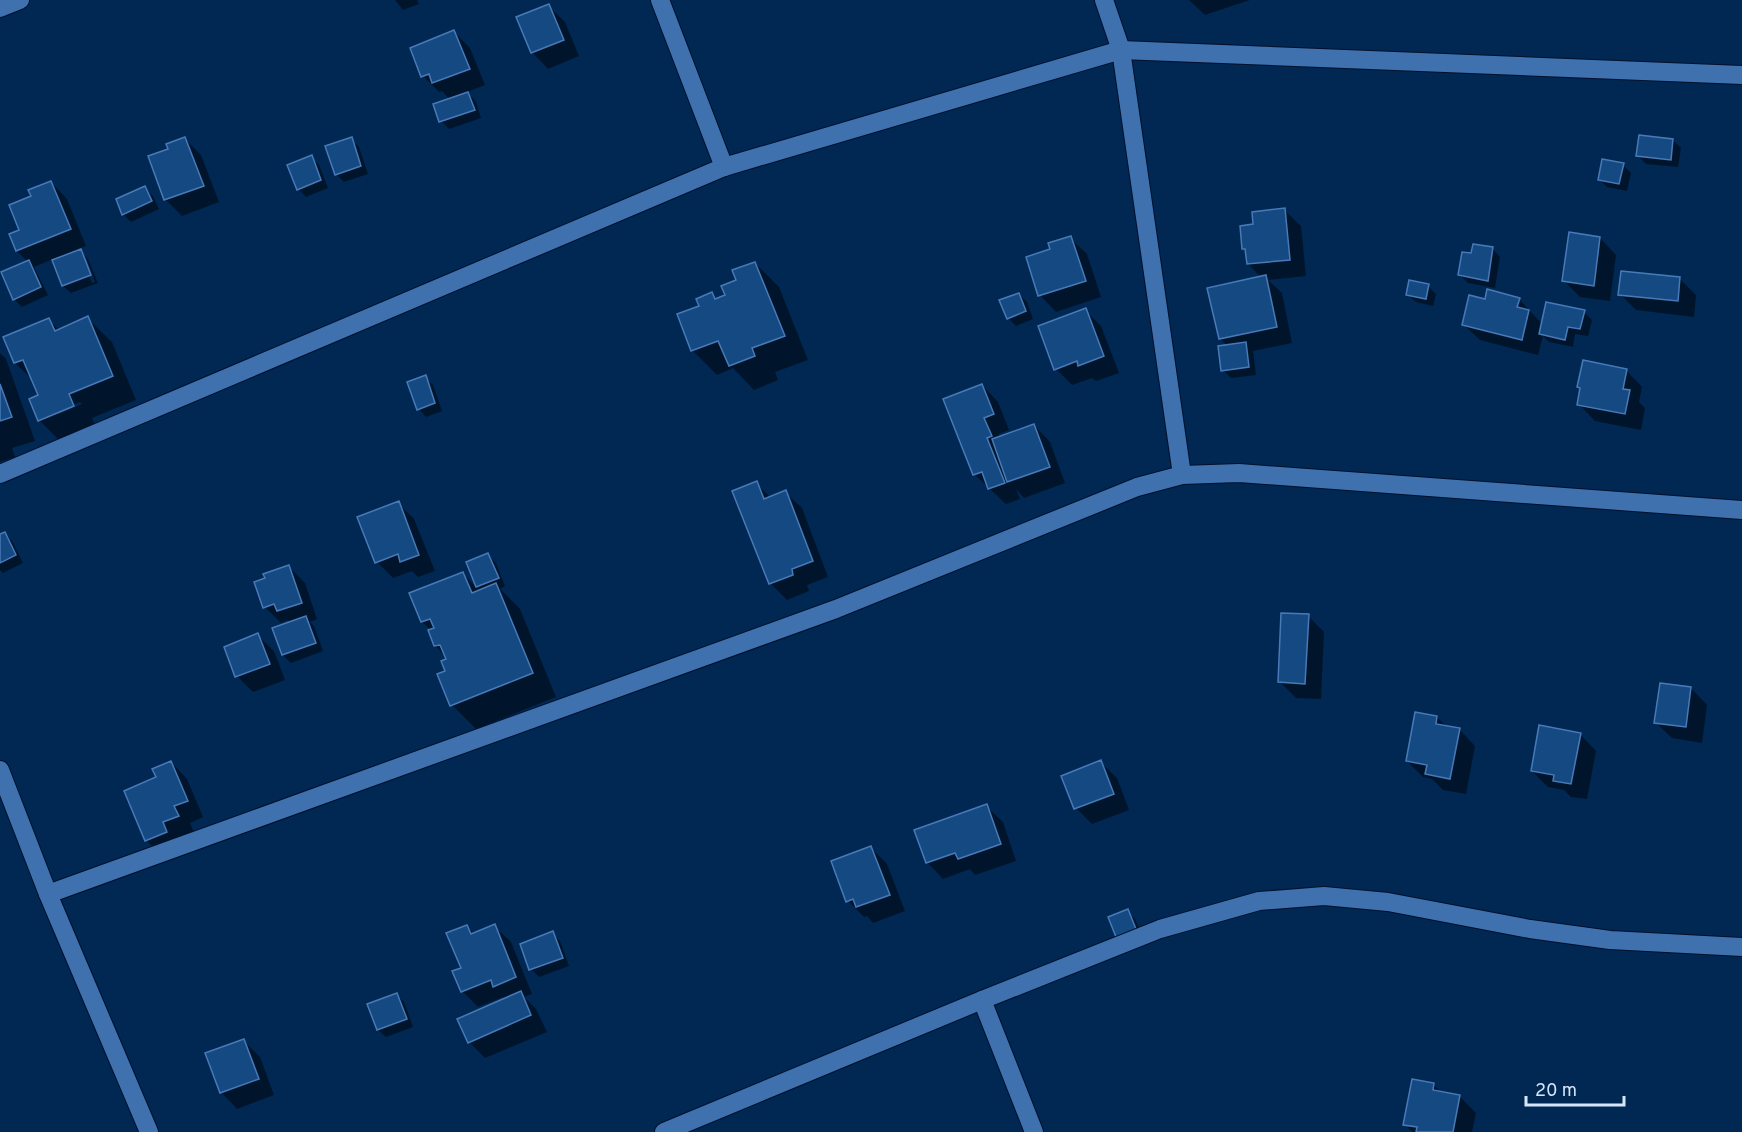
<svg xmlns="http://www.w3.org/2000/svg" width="1742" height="1132" viewBox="0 0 1742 1132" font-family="Overpass,sans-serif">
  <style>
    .shadow { fill: #0007; fill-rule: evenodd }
    .building { fill: #154982; stroke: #487ab8; stroke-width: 1.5 }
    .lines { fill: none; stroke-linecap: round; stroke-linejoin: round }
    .street-casing { stroke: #00102d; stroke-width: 20 }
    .street { stroke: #3e71ad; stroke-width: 18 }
  </style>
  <rect width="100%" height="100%" fill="#012852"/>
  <g class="shadow">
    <polygon points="395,0 417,0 419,4 403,10"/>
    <polygon points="1189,0 1250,0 1205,15"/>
    <polygon points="548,6 565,22 579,56 548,69 532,52"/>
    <polygon points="454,32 470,48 485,85 467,92 476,102 481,118 449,129 441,121 450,100 442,91 439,92 423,76"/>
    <polygon points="185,139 201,155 219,202 182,216 166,200 150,157 170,150"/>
    <polygon points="351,139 359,147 368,174 344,182 336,174"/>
    <polygon points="1673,140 1681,148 1678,167 1646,164 1638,156"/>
    <polygon points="311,157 319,165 328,188 306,197 298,189"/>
    <polygon points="1623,165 1631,173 1627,191 1607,187 1599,179"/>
    <path d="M51,182L67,199L86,246L78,249L88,259L98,283L71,293L63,286L53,259L34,267L48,295L22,307L14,299L28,262L17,251L11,235L21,231L33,197ZM82,258H86L95,282L92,283Z"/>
    <polygon points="145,188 153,196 159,209 131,222 123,214"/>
    <polygon points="1284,210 1301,226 1306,276 1268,280 1282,293 1292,343 1253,351 1256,375 1231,378 1223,370 1227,346 1220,338 1262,278 1248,264 1247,252 1243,248 1255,226"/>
    <polygon points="1070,238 1087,254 1101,297 1056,312 1040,295 1052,250"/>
    <polygon points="1600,238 1616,255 1610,301 1580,297 1564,281"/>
    <polygon points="1493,249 1500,257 1495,288 1468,283 1460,275 1473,255"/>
    <polygon points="755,263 779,287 808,360 775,372 778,380 754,390 733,368 717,375 693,351 678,315 701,307 712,294 718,300 727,296 738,281"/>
    <polygon points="1680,279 1696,295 1694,317 1636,310 1620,294"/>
    <polygon points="1428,286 1436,294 1433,306 1416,302 1408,295"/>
    <polygon points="1019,294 1027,302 1033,319 1016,326 1008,318"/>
    <polygon points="1519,299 1543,325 1584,312 1592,320 1588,336 1575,334 1573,347 1549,342 1543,336 1538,355 1480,340 1463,324 1486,301"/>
    <polygon points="1085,310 1101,326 1119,373 1096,381 1092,378 1072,385 1056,369"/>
    <path d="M87,318L112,342L136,400L92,418L97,430L63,444L39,420L40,396L34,381L15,363L49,320L59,330ZM80,402L82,404L58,414V411Z"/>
    <polygon points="0,353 6,359 35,441 12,448 15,457 0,462"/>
    <polygon points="1626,370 1642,387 1639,402 1645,408 1641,430 1595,421 1579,404"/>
    <polygon points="425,377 433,385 442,411 426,417 419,409"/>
    <polygon points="982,385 998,402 1009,430 999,434 1000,437 1034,425 1050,442 1065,483 1024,498 1016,489 1020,499 1006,504 974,474"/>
    <polygon points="756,483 771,498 785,492 802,508 828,577 807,585 809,591 787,600 771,584 734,491"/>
    <polygon points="398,503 414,519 435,571 418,577 412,571 393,578 377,562"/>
    <polygon points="5,533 12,541 23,563 3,573 0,570 0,536"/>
    <polygon points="488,555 496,563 505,586 500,589 520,609 556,697 476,729 452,705 447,672 448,660 436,646 432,631 422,622 411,594 463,574 478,589 468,563"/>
    <polygon points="289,567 305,583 317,619 310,622 314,626 323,651 291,663 283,655 274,629 291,623 288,620 281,623 265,607"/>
    <polygon points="1308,616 1324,632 1321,699 1296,698 1279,681"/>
    <polygon points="257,635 274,651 285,680 253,692 237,676"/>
    <polygon points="1691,688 1707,705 1702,743 1672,738 1655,722"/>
    <polygon points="1437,717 1447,727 1459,729 1475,746 1466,794 1443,790 1432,779 1423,777 1407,761"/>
    <polygon points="1580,734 1596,751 1587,799 1571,797 1564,790 1548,787 1532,771"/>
    <polygon points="171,762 187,779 203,817 190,823 194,832 162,856 146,840"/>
    <polygon points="1100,762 1117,778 1129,810 1092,824 1076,808"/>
    <polygon points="986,806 1003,822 1016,861 975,875 970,869 943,879 927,862"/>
    <polygon points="871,848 887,864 905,911 873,923 867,916 864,917 848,901"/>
    <polygon points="1127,911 1135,919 1143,937 1125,944"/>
    <polygon points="467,926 474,934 494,926 511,942 532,994 524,997 536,1009 547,1032 485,1058 469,1042 505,1000 503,997 478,1007 462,991"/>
    <polygon points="552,933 560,941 569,966 539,977 531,969"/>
    <polygon points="396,995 404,1002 413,1027 386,1037 378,1030 369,1005"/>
    <polygon points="244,1041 260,1057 274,1095 237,1109 221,1092"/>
    <polygon points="1434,1085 1442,1093 1459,1096 1476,1113 1472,1132 1413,1132 1405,1125"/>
  </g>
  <g class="building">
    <polygon points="549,4 564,40 531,53 516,17"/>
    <polygon points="454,30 470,69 432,83 429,74 421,77 410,48"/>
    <polygon points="468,92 475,110 439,122 433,104"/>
    <polygon points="1639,135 1673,139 1671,160 1636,156"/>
    <polygon points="185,137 204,186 164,200 148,156 168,149 166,144"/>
    <polygon points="352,137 361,166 335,175 325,146"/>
    <polygon points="312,155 321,180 297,190 287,165"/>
    <polygon points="1602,159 1624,163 1619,184 1598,180"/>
    <polygon points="51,181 71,229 16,251 9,234 19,230 9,205 31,196 28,190"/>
    <polygon points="145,186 152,201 122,215 116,199"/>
    <polygon points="1285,208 1290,260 1247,264 1245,249 1242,249 1240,226 1253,224 1252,212"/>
    <polygon points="1569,232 1600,237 1594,286 1562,281"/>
    <polygon points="1071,236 1086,281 1038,296 1026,257 1050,249 1048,243"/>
    <polygon points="1473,244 1493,247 1488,281 1458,275 1462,252 1471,253"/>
    <polygon points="81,249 91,275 62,286 52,260"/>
    <polygon points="29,260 41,287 13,300 1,272"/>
    <polygon points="755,262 785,336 752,348 755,356 729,366 718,341 691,351 677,314 699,306 696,299 712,292 715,299 725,295 721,286 736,280 732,270"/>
    <polygon points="1621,271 1680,277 1678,301 1618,295"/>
    <polygon points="1266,275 1277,327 1219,339 1207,288"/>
    <polygon points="1409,280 1429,284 1426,299 1406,295"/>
    <polygon points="1487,289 1520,298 1517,307 1529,310 1522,340 1462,325 1469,295 1485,299"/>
    <polygon points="1019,293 1026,311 1007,319 999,300"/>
    <polygon points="1546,302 1585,310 1580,329 1568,327 1565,340 1539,334"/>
    <polygon points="1086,308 1104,356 1078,366 1077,361 1054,370 1038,326"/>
    <polygon points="88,316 113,376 69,394 74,406 38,421 29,399 38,395 23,360 14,363 3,337 49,318 55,331"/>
    <polygon points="1246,342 1249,367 1221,371 1218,346"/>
    <polygon points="1583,360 1627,369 1623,389 1630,390 1625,414 1577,405 1580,388 1577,387"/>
    <polygon points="426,375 435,403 417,410 407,382"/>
    <polygon points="0,384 12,417 0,421"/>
    <polygon points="982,384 994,414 984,418 992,436 987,438 1005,483 988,489 982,472 973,475 943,399"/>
    <polygon points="1034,424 1050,467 1007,482 992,439"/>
    <polygon points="757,481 764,499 786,490 813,561 792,569 793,575 769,584 732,491"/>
    <polygon points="399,501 419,555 400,562 398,554 375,563 357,517"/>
    <polygon points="5,532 16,555 0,563 0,534"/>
    <polygon points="488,553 499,578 476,587 466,562"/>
    <polygon points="289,565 302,603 277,611 274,604 263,608 254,582 265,578 263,574"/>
    <polygon points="463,572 472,593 496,583 533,673 450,706 437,674 445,671 441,661 446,659 440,645 434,646 428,630 434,628 430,619 421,622 409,593"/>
    <polygon points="1281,613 1309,614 1305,684 1278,682"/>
    <polygon points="306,616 316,643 282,655 272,628"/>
    <polygon points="258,633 270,664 235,677 224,647"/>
    <polygon points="1660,683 1691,687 1686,727 1654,723"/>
    <polygon points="1415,712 1437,716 1436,724 1460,728 1450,779 1425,774 1427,765 1406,761"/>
    <polygon points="1539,725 1581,733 1571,784 1553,781 1554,775 1531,771"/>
    <polygon points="1101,760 1114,794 1074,809 1061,776"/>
    <polygon points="171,761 188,801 174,806 179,816 163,822 167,832 145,841 124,791 156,777 152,769"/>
    <polygon points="987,804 1001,844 958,859 955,853 926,863 914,830"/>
    <polygon points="871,846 890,895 856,907 853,899 846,902 831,861"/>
    <polygon points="1128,909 1136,929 1116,937 1108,917"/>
    <polygon points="495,924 516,977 493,987 491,980 461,992 452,971 461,968 446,933 467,925 471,934"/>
    <polygon points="553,931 563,958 529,970 520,944"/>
    <polygon points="521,991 531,1015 468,1043 457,1019"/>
    <polygon points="397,993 407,1019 377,1030 367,1004"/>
    <polygon points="244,1039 259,1079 220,1093 205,1053"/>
    <polygon points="1412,1079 1434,1083 1433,1090 1460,1095 1453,1132 1416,1132 1417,1127 1403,1125"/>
  </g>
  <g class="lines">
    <g class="street-casing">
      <g id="street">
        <polyline points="660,0 724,167"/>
        <polyline points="1104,0 1121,50 1182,475"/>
        <polyline points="0,8 20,0"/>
        <polyline points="0,474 724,167 1121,50 1742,75"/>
        <polyline points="0,770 48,894 149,1132"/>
        <polyline points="48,894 836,609 1137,487 1182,475 1239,473 1742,510"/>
        <polyline points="982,1000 1034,1132"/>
        <polyline points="664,1132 982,1000 1160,929 1259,901 1324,896 1388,902 1530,929 1610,940 1742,947"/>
      </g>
    </g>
    <use href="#street" class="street"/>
  </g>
  <path d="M1526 1096v9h98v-9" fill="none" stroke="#d6e6fa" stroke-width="3"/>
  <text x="1535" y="1096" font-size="18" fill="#d6e6fa" stroke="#012852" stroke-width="4.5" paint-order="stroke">20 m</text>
</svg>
